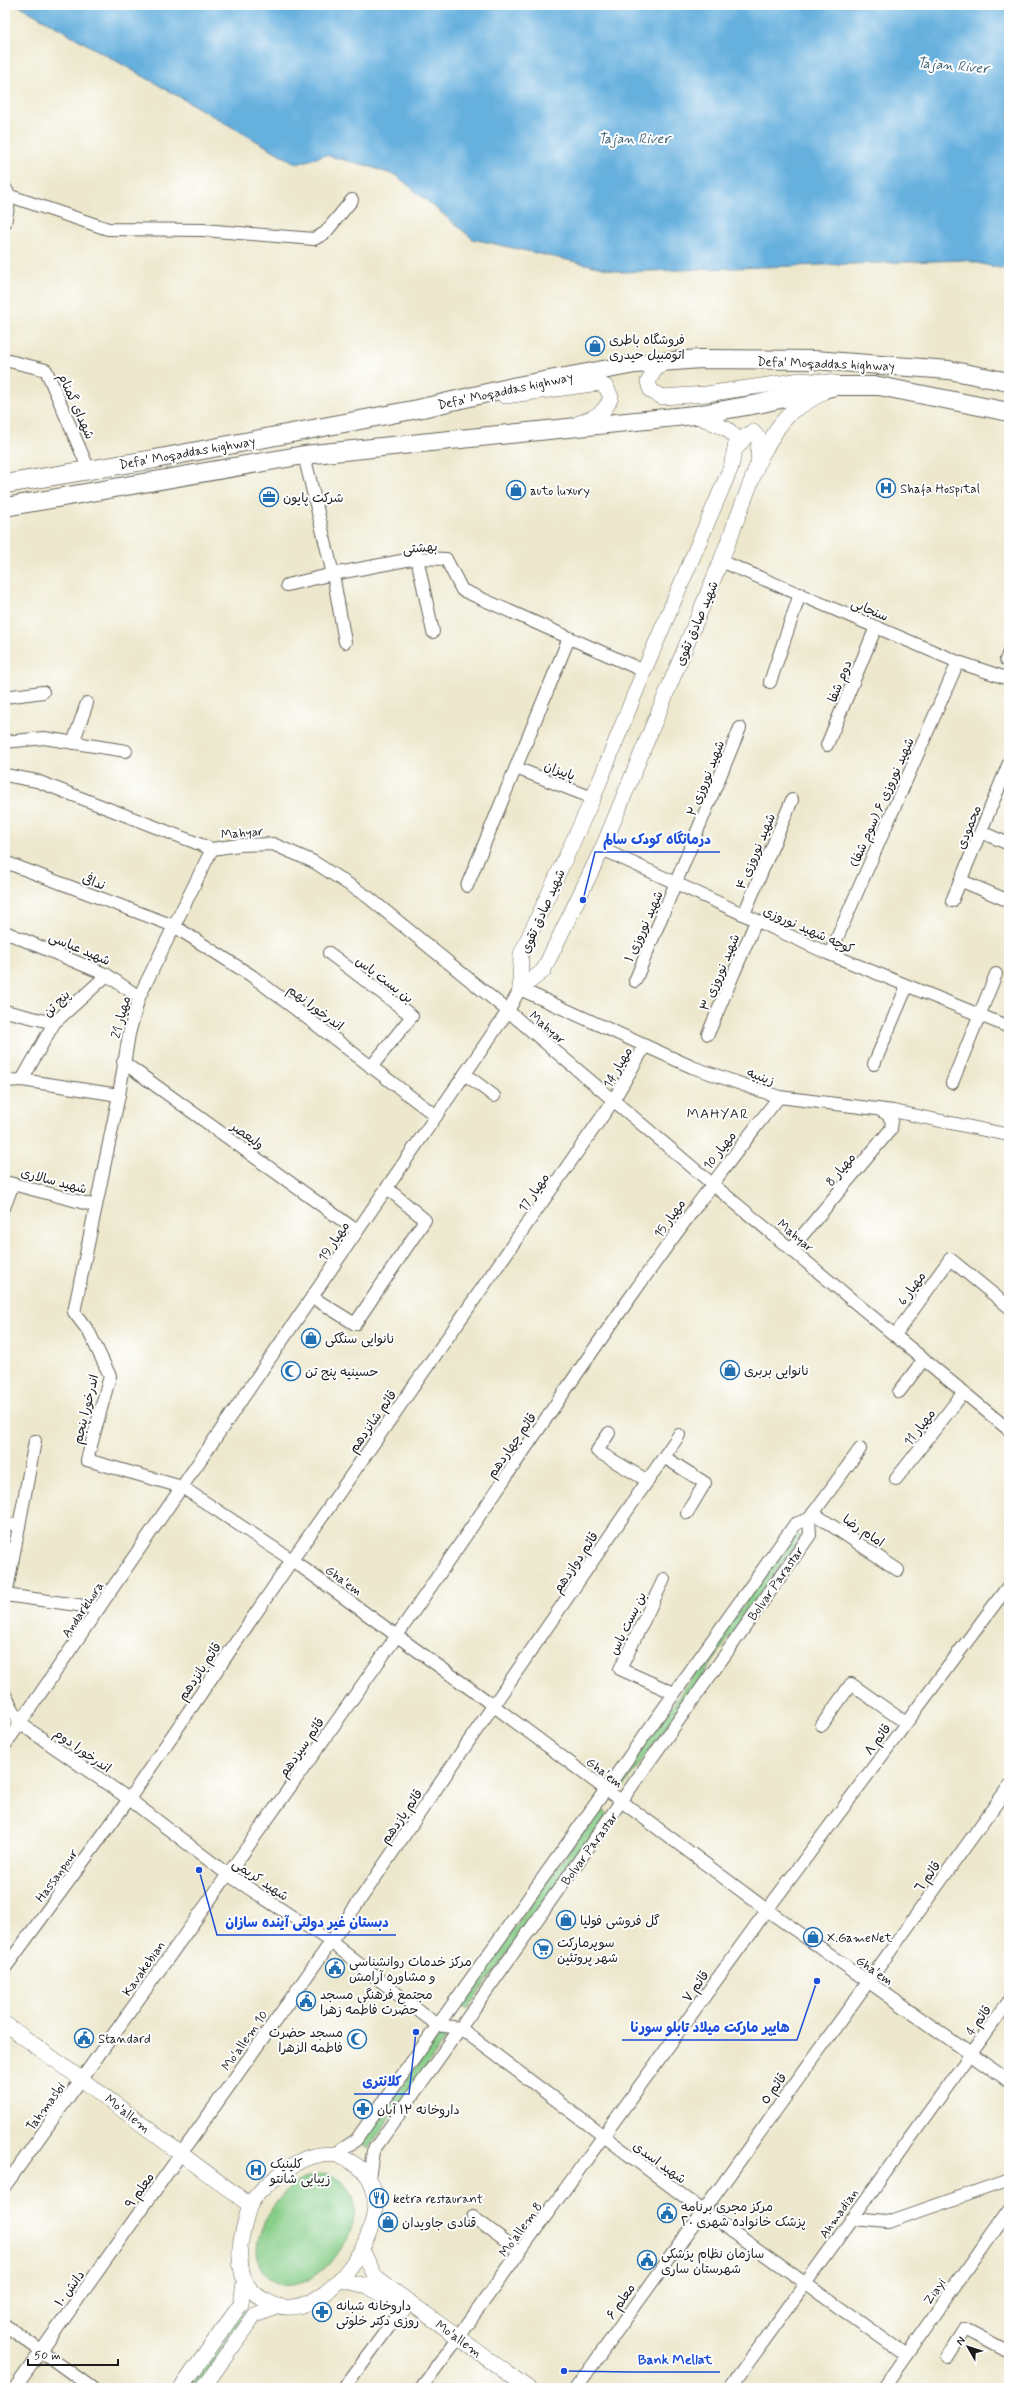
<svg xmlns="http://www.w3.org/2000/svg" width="1014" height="2393" viewBox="0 0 1014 2393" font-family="Mynerve,'Playpen Sans Arabic',sans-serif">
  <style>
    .green { fill: #86cd88; stroke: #517452 }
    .water { fill: #66b0de; stroke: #41667d }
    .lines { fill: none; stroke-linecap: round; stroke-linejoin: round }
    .minor-casing { stroke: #65635a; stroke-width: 14 }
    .major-casing { stroke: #65635a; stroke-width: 16 }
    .highway-casing { stroke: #65635a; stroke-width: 20 }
    .minor { stroke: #fff; stroke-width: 12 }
    .major { stroke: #fff; stroke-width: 15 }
    .highway { stroke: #fff; stroke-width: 18 }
    .labels { text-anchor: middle; stroke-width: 4; stroke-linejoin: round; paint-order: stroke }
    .poi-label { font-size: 13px; fill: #1c1c1c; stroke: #fff; text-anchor: start }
    .street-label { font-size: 13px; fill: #1c1c1c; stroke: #fff }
    .water-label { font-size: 14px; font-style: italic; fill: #3d5f73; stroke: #fff }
    .neighbourhood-label { font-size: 14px; letter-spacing: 1px; fill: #1c1c1c; stroke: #fff }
    .leader { fill: none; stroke: #1d4ed8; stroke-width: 1.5 }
    .callout-dot { fill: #1d4ed8; stroke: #fff; stroke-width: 1.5 }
    .callout-label { font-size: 14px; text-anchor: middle; font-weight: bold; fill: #1d4ed8; stroke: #fff; stroke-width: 4; stroke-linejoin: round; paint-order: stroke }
  </style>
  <rect width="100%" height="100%" fill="#fff"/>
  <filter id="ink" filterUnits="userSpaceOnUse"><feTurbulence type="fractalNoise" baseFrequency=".025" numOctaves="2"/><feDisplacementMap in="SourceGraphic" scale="8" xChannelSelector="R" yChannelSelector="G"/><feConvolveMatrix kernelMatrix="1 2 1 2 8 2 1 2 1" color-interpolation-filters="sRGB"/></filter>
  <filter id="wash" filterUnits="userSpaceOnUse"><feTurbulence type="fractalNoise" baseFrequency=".012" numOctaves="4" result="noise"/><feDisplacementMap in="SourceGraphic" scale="16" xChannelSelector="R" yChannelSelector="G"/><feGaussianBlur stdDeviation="0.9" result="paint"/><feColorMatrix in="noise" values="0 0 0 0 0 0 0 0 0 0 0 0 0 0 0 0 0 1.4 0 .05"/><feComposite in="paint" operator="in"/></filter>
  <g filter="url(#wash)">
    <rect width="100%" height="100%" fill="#ede8cd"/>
    <g class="green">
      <polygon points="795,1533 801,1536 623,1788 617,1783"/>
      <polygon points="600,1808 608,1814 467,2009 459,2005"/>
      <polygon points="440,2034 446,2038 368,2149 360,2143"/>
      <path d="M327,2173C337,2178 347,2184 352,2195C370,2233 301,2314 266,2275C242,2249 272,2199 296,2183C304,2177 317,2175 327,2173Z"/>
      <polygon points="244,2309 249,2314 199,2388 183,2388"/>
    </g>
    <polygon class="water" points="18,5 1009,5 1009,270 964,260 621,272 473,239 397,176 365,165 325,155 297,164"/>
  </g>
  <g filter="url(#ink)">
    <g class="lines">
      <g class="minor-casing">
        <g id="minor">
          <polyline points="5,188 10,196 5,223"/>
          <polyline points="10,196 108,229 203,230 314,239 325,233 352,200"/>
          <polyline points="5,360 46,370 89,470"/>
          <polyline points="304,455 333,574 417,558 446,559 462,590 644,671"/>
          <polyline points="417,558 433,632"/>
          <polyline points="721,561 958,662 1009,679"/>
          <polyline points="287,585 333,574 345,642"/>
          <polyline points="1006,660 1009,652"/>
          <polyline points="770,682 800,594"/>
          <polyline points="5,697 43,692"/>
          <polyline points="5,742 44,738 126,751"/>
          <polyline points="73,743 87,703"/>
          <polyline points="827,745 876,627"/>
          <polyline points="516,768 593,798"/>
          <polyline points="5,775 37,781 212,849 239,845 273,844 314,862 368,897 508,1011 711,1183 1009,1430"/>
          <polyline points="981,832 1009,844"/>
          <polyline points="212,849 139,997 129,1034 119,1095 74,1312 89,1332 110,1376 87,1460 182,1487 292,1560 494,1706 767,1910 1009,2081"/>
          <polyline points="602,849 827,953 1009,1027"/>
          <polyline points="5,862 174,926 252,976 436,1116"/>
          <polyline points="962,881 1009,901"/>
          <polyline points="467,886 569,638"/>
          <polyline points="952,901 1009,763"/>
          <polyline points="744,914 792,800"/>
          <polyline points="5,932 107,975 139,997"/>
          <polyline points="329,953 412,1016 371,1067"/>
          <polyline points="830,954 958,662"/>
          <polyline points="635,981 740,728"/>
          <polyline points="5,1011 54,1023"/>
          <polyline points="708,1034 756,921"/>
          <polyline points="123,1062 357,1231"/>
          <polyline points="874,1064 907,986"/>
          <polyline points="465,1074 494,1096"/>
          <polyline points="22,1080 54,1023 107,975"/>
          <polyline points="5,1081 22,1080 119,1095"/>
          <polyline points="952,1083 996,974"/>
          <polyline points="5,1182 96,1206"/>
          <polyline points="5,1205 13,1184"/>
          <polyline points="791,1249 891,1129 892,1121 887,1114 878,1109"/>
          <polyline points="312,1297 355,1324 425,1220 387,1188"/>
          <polyline points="895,1335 950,1259 1009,1307"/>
          <polyline points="899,1392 924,1359"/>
          <polyline points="609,1433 597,1451 648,1481"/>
          <polyline points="664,1457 705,1483 687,1513"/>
          <polyline points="896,1479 964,1392"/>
          <polyline points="813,1513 898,1570"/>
          <polyline points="5,1523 19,1526"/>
          <polyline points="664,1579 620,1669 674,1693"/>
          <polyline points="5,1595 99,1608"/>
          <polyline points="6,1595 35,1441"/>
          <polyline points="5,1695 21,1724 129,1799 227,1874 331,1942 437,2025 460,2028 702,2210 906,2355"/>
          <polyline points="822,1725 851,1684 906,1723"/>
          <polyline points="5,1745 508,1011 520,989 692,1067 779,1097 893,1111 1009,1135"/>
          <polyline points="5,1968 129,1799 292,1560 613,1101 645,1046"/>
          <polyline points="335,2154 356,2140 795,1524 809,1519"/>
          <polyline points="369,2178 373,2151 810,1535 809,1519 860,1449"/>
          <path d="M5,2186C136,2002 269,1819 398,1634C523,1454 643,1270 779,1097"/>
          <polyline points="473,2217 520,2252"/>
          <polyline points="851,2219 888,2222 1009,2180"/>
          <polyline points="5,2325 92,2388"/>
          <polyline points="458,2337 767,1910 1009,1585"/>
          <polyline points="948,2356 965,2329 1009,2352"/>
          <polyline points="15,2388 331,1942 679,1435"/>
          <polyline points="344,2388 402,2309"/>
          <polyline points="421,2388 453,2345"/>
          <polyline points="576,2388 1009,1786"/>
          <polyline points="730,2388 1009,2001"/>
          <polyline points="883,2388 1009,2209"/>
        </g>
      </g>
      <g class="major-casing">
        <g id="major">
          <polyline points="663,363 654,371 648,382 651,391 662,397 706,394 801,380 835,383"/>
          <path d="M505,396L599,383L606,387L611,397C605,414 595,417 579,423"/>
          <polyline points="735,450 746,436 753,432 759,439 758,459"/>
          <polyline points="520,989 543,971 602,849 721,561 760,458 779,426 792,411 822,393"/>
          <polyline points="520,989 521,954 593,798 644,671 731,467 737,438 727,429 695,415"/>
          <path d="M5,2024C88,2082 168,2145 250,2205"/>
          <path d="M335,2154C347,2160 362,2166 369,2178C395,2224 329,2319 278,2306C273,2305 269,2302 264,2300C255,2295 245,2285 243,2276C237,2255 240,2240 246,2219C247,2215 248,2209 250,2205C258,2189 296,2159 314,2156C320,2154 328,2155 335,2154Z"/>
          <polyline points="362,2250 376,2278 528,2388"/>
          <polyline points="340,2280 368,2286 403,2310"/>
          <polyline points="181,2388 241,2304 244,2282"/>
          <polyline points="203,2388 255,2315 279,2306"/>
        </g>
      </g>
      <g class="highway-casing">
        <g id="highway">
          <polyline points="5,484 155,459 418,409 517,386 635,364 700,359 814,360 949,370 1009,382"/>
          <polyline points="5,507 304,455 695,415 758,404 836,386 879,386 1009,412"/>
        </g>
      </g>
      <use href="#minor" class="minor"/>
      <use href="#major" class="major"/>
      <use href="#highway" class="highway"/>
    </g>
  </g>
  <defs>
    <g id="shop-ring" transform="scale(1)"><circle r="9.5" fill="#fff" stroke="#1f6fb2" stroke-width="1.5"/><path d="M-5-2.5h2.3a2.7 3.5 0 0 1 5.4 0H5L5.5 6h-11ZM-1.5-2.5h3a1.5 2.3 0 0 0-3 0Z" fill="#1f6fb2"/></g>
    <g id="hospital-ring" transform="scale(1)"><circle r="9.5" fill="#fff" stroke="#1f6fb2" stroke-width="1.5"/><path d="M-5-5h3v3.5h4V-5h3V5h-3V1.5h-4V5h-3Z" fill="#1f6fb2"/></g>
    <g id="office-ring" transform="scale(1)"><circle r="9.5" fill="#fff" stroke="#1f6fb2" stroke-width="1.5"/><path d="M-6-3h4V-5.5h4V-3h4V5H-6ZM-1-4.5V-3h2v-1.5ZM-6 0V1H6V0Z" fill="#1f6fb2"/></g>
    <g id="mosque-ring" transform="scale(1)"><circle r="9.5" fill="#fff" stroke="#1f6fb2" stroke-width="1.5"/><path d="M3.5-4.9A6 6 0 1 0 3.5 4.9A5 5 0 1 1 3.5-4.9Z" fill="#1f6fb2"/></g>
    <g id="supermarket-ring" transform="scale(1)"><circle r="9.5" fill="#fff" stroke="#1f6fb2" stroke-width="1.5"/><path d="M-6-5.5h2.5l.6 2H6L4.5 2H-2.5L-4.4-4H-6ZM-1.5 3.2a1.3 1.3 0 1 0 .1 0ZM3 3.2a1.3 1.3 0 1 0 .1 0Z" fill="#1f6fb2"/></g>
    <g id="civic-ring" transform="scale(1)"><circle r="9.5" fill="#fff" stroke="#1f6fb2" stroke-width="1.5"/><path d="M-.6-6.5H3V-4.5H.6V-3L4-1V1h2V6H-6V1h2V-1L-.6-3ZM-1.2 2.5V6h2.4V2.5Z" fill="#1f6fb2"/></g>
    <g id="pharmacy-ring" transform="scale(1)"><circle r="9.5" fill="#fff" stroke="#1f6fb2" stroke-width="1.5"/><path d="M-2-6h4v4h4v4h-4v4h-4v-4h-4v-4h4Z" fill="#1f6fb2"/></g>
    <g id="restaurant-ring" transform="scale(1)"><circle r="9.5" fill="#fff" stroke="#1f6fb2" stroke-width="1.5"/><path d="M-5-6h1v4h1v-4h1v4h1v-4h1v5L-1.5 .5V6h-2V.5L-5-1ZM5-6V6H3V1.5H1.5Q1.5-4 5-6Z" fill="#1f6fb2"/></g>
  </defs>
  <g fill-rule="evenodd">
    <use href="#shop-ring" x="595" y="346"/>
    <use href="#hospital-ring" x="886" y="488"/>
    <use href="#shop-ring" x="516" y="490"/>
    <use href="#office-ring" x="269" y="497"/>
    <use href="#shop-ring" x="311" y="1338"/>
    <use href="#shop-ring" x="730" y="1370"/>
    <use href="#mosque-ring" x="291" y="1371"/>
    <use href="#shop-ring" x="566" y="1920"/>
    <use href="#shop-ring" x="813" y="1937"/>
    <use href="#supermarket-ring" x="543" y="1949"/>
    <use href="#civic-ring" x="335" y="1968"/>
    <use href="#civic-ring" x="306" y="2001"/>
    <use href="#civic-ring" x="84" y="2038"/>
    <use href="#mosque-ring" x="357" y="2039"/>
    <use href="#pharmacy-ring" x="363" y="2109"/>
    <use href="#hospital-ring" x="256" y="2170"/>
    <use href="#restaurant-ring" x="379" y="2198"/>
    <use href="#civic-ring" x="667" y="2213"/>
    <use href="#shop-ring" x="388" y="2222"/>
    <use href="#civic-ring" x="647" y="2260"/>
    <use href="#pharmacy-ring" x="322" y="2312"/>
  </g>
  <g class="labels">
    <g class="poi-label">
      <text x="609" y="344">فروشگاه باطری<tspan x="609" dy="15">اتومبیل حیدری</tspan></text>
      <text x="900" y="493">Shafa Hospital</text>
      <text x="530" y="495">auto luxury</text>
      <text x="283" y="502">شرکت پایون</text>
      <text x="325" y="1343">نانوایی سنگکی</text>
      <text x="744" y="1375">نانوایی بربری</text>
      <text x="305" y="1376">حسینیه پنج تن</text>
      <text x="580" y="1925">گل فروشی فولیا</text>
      <text x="827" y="1942">X.GameNet</text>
      <text x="557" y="1947">سوپرمارکت<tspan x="557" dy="15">شهر پروتئین</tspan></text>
      <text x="349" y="1966">مرکز خدمات روانشناسی<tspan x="349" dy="15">و مشاوره آرامش</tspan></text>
      <text x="320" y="1999">مجتمع فرهنگی مسجد<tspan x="320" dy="15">حضرت فاطمه زهرا</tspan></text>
      <text x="343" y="2037" text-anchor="end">مسجد حضرت<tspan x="343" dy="15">فاطمه الزهرا</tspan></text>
      <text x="98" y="2043">Standard</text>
      <text x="377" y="2114">داروخانه ١٣ آبان</text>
      <text x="270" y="2168">کلینیک<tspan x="270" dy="15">زیبایی شانتو</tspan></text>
      <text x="393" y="2203">ketra restaurant</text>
      <text x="681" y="2211">مرکز مجری برنامه<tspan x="681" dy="15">پزشک خانواده شهری ٢٠</tspan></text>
      <text x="402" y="2227">قنادی جاویدان</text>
      <text x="661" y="2258">سازمان نظام پزشکی<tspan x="661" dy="15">شهرستان ساری</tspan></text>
      <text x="336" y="2310">داروخانه شبانه<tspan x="336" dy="15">روزی دکتر خلوتی</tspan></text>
    </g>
    <g class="street-label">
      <text transform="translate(826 363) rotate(2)" y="5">Defa' Moqaddas highway</text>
      <text transform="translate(505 390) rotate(-12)" y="5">Defa' Moqaddas highway</text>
      <text transform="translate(77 406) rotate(66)" y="5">شهدای گمنام</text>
      <text transform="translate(187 452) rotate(-10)" y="5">Defa' Moqaddas highway</text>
      <text transform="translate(420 547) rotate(-4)" y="5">بهشتی</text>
      <text transform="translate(870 609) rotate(23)" y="5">سنجابی</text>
      <text transform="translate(696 623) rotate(-67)" y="5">شهید صادق تقوی</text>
      <text transform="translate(839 681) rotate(-68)" y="5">دوم شفا</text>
      <text transform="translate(560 770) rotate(21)" y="5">پاییزان</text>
      <text transform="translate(705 778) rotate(-68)" y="5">شهید نوروزی ۲</text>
      <text transform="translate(881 802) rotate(-66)" y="5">شهید نوروزی ۶ (سوم شفا)</text>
      <text transform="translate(968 827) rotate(-68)" y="5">محمودی</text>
      <text transform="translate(242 832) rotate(-5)" y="5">Mahyar</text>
      <text transform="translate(755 851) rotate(-67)" y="5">شهید نوروزی ۴</text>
      <text transform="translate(94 881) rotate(21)" y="5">ندافی</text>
      <text transform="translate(542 911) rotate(-66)" y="5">شهید صادق تقوی</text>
      <text transform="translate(643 926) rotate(-66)" y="5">شهید نوروزی ۱</text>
      <text transform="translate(809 929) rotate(24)" y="5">کوچه شهید نوروزی</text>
      <text transform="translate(80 948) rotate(23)" y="5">شهید عباسی</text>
      <text transform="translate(719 972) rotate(-67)" y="5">شهید نوروزی ۳</text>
      <text transform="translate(385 979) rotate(37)" y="5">بن بست یاس</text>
      <text transform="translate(56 1003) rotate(-45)" y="5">پنج تن</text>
      <text transform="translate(316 1007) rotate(37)" y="5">اندرخورا نهم</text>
      <text transform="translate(120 1017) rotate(-75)" y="5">مهیار 21</text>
      <text transform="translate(548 1027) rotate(41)" y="5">Mahyar</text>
      <text transform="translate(617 1067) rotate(-60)" y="5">مهیار 14</text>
      <text transform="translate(761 1076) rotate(20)" y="5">زینبیه</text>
      <text transform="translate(248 1135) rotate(36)" y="5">ولیعصر</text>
      <text transform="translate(719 1150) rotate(-52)" y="5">مهیار 10</text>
      <text transform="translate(840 1169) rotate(-50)" y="5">مهیار 8</text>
      <text transform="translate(54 1180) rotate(15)" y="5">شهید سالاری</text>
      <text transform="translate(533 1192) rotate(-55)" y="5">مهیار 17</text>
      <text transform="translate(669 1218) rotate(-54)" y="5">مهیار 15</text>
      <text transform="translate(796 1235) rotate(40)" y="5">Mahyar</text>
      <text transform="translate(333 1241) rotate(-56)" y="5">مهیار 19</text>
      <text transform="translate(911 1288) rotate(-54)" y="5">مهیار 6</text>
      <text transform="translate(85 1409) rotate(-76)" y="5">اندرخورا پنجم</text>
      <text transform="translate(372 1421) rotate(-55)" y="5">قائم شانزدهم</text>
      <text transform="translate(919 1427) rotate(-52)" y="5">مهیار 11</text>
      <text transform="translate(511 1445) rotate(-55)" y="5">قائم چهاردهم</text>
      <text transform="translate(864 1530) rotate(34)" y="5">امام رضا</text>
      <text transform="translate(575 1562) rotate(-56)" y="5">قائم دوازدهم</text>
      <text transform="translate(344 1580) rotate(36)" y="5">Gha'em</text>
      <text transform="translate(775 1583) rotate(-55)" y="5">Bolvar Parastar</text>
      <text transform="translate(82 1609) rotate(-56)" y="5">Andarkhora</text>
      <text transform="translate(627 1623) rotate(-64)" y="5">بن بست یاس</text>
      <text transform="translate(199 1671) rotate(-56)" y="5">قائم پانزدهم</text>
      <text transform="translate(877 1739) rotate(-53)" y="5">قائم ٨</text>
      <text transform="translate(301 1747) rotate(-55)" y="5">قائم سیزدهم</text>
      <text transform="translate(83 1750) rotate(35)" y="5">اندرخورا دوم</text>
      <text transform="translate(605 1772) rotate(37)" y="5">Gha'em</text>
      <text transform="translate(401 1816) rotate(-55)" y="5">قائم یازدهم</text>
      <text transform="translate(589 1848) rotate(-54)" y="5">Bolvar Parastar</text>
      <text transform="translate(56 1875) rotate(-54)" y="5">Hassanpour</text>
      <text transform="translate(927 1876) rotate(-54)" y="5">قائم ٦</text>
      <text transform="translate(261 1879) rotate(34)" y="5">شهید کریمی</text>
      <text transform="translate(143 1968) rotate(-55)" y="5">Kavakebian</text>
      <text transform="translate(875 1970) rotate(35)" y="5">Gha'em</text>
      <text transform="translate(695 1986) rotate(-54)" y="5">قائم ٧</text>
      <text transform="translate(978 2020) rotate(-54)" y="5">قائم 4</text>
      <text transform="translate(244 2040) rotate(-55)" y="5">Mo'allem 10</text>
      <text transform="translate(773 2088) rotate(-54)" y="5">قائم ٥</text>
      <text transform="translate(45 2106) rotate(-54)" y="5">Tahmasbi</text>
      <text transform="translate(128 2113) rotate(38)" y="5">Mo'allem</text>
      <text transform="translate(660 2162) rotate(36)" y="5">شهید اسدی</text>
      <text transform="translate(139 2190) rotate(-55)" y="5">معلم ٩</text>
      <text transform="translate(838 2213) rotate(-55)" y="5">Ahmadian</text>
      <text transform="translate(520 2229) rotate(-54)" y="5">Mo'allem 8</text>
      <text transform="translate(69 2288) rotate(-54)" y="5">دانش ۱۰</text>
      <text transform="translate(934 2291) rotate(-55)" y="5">Ziayi</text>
      <text transform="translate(620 2301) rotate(-55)" y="5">معلم ۶</text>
      <text transform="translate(459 2338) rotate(36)" y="5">Mo'allem</text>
    </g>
    <g class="water-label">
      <text transform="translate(953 65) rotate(5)" y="5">Tajan River</text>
      <text x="634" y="143">Tajan River</text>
    </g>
    <g class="neighbourhood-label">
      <text x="718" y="1118">MAHYAR</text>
    </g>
  </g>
  <path class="leader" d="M583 900L595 852H720M199 1870L217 1935H396M817 1981L797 2040H622M416 2032L409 2094H354M564 2371L630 2372H720"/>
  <g class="callout-dot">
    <circle cx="583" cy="900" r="4"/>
    <circle cx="199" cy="1870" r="4"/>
    <circle cx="817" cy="1981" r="4"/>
    <circle cx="416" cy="2032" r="4"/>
    <circle cx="564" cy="2371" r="4"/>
  </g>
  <g class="callout-label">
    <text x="657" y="844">درمانگاه کودک سالم</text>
    <text x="307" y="1927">دبستان غیر دولتی آینده سازان</text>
    <text x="710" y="2032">هایپر مارکت میلاد تابلو سورنا</text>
    <text x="382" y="2086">کلانتری</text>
    <text x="675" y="2364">Bank Mellat</text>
  </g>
  <rect width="1014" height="2393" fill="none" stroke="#fff" stroke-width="20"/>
  <g transform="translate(968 2347) rotate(309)" stroke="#ffffff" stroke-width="3" paint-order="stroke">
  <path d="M0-3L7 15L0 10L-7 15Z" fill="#1c1c1c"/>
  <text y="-6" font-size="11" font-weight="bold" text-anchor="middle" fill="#1c1c1c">N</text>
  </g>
  <path d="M28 2359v6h90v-6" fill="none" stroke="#1c1c1c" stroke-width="2"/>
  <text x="34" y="2359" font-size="12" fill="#1c1c1c" stroke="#ffffff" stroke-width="3" paint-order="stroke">50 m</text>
</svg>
